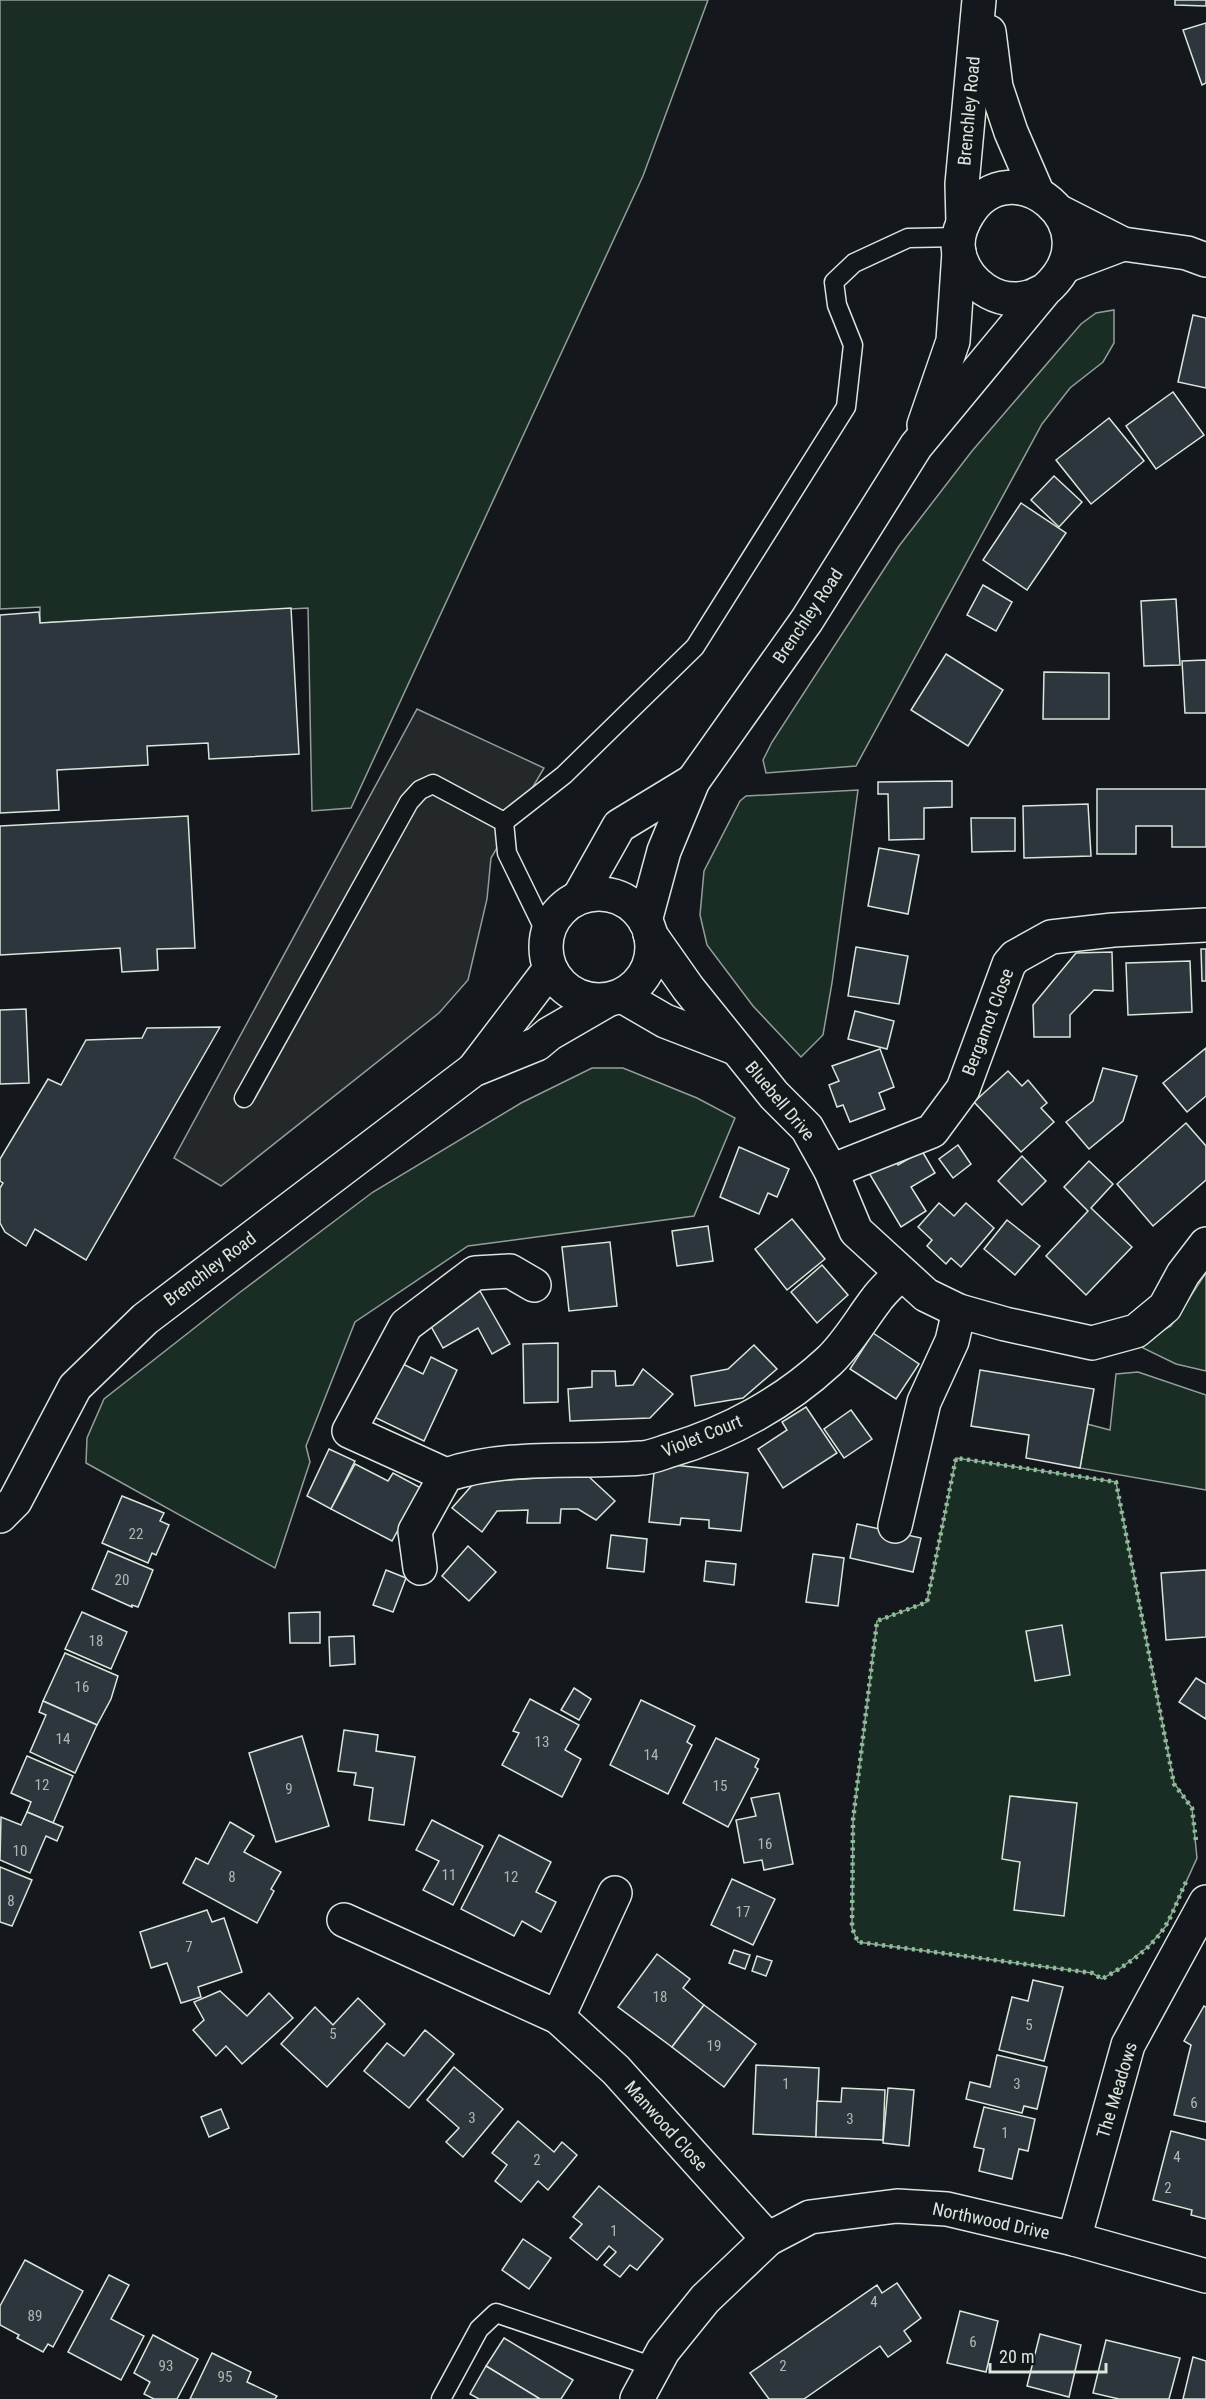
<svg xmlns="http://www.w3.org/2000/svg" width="1206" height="2399" viewBox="0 0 1206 2399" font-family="'Roboto Condensed',sans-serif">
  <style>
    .green { fill: #1a2d24; stroke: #939e99; stroke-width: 1.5 }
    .parking { fill: #24282b; stroke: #939e99; stroke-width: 1.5 }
    .building { fill: #2c363c; stroke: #d8e6dc; stroke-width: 1.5 }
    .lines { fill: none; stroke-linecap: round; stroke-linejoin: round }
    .lane-casing { stroke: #d8e6dc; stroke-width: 21 }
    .street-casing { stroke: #d8e6dc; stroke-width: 36 }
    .secondary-casing { stroke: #d8e6dc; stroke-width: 36 }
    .lane { stroke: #14181c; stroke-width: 18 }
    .street { stroke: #14181c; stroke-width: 33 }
    .secondary { stroke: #14181c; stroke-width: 33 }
    .hedge { stroke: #8ac095; stroke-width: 4.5; stroke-dasharray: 3 4.5; stroke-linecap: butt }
    .labels { text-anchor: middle; stroke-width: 4.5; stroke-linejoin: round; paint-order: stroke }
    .number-label { font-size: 15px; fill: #adbab4 }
    .street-label { font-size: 18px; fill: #d8e6dc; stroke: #14181c }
  </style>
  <rect width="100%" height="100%" fill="#14181c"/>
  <g class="green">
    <polygon points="0,0 708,0 643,176 351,808 312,811 308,608 40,623 40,607 0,609"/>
    <polygon points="1114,310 1114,343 1103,362 1070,388 1042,424 856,766 766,773 763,760 772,742 899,546 972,451 1081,324 1096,313"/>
    <polygon points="858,790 832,983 823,1035 801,1057 753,1006 707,945 700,915 704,871 740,801 746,796"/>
    <polygon points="592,1068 623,1068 697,1098 735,1118 694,1216 468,1246 355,1322 306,1446 310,1462 275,1568 86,1463 87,1438 104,1399 239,1293 373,1192 521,1103"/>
    <polygon points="1206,1273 1206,1371 1176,1364 1143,1348 1140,1343 1171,1326"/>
    <polygon points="1138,1372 1206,1395 1206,1490 1080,1468 1087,1424 1110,1430 1116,1374"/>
    <polygon points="956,1458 1116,1482 1174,1783 1192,1808 1197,1858 1166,1926 1149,1946 1121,1968 1102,1979 1092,1973 858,1942 852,1928 853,1820 877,1621 927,1602"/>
  </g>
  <polygon class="parking" points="417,709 544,768 491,858 487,899 468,980 439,1013 221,1186 174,1158"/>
  <g class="building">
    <polygon points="1175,0 1206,0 1206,6 1175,5"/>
    <polygon points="1206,23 1206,83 1202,85 1183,30"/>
    <polygon points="1193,315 1206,318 1206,388 1178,382"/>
    <polygon points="1173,392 1204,435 1156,469 1126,426"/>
    <polygon points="1109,418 1144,461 1091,504 1056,460"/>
    <polygon points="1054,476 1082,502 1059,527 1031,500"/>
    <polygon points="1021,503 1066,533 1027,590 983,560"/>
    <polygon points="983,585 1012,602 996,631 967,615"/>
    <polygon points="1176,599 1180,665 1144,666 1141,601"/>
    <polygon points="291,608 299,754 209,759 208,743 147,746 148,765 57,770 59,810 0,813 0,615 39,612 40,623"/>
    <polygon points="946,654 1003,690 968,746 911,710"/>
    <polygon points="1206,660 1206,713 1185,713 1182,661"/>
    <polygon points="1044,672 1109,673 1109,719 1043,719"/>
    <polygon points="952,781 952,807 924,808 924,839 889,840 888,794 878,794 878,782"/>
    <polygon points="1097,789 1206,789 1206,847 1172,847 1172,826 1136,826 1136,854 1097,854"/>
    <polygon points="1088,804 1091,856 1024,858 1023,806"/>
    <polygon points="188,816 195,948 157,949 158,970 122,972 120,948 0,955 0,826"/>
    <polygon points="971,818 1015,818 1015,851 972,852"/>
    <polygon points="879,848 919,855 908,914 868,906"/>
    <polygon points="856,947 908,956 899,1004 848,996"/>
    <polygon points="1201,949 1206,949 1206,981 1202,981"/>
    <polygon points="1112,952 1113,991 1094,990 1070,1015 1070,1037 1034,1037 1033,1005 1076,953"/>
    <polygon points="1190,961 1192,1012 1128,1015 1126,963"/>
    <polygon points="26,1009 29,1083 0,1084 0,1010"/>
    <polygon points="855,1011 894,1021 887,1049 848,1039"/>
    <polygon points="220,1027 86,1260 35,1229 26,1246 5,1232 0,1223 0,1188 3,1183 0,1181 0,1159 48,1079 61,1085 86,1040 142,1038 147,1028"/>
    <polygon points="1206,1048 1206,1096 1187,1112 1163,1083"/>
    <polygon points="880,1049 894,1087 879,1093 885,1109 850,1122 843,1105 837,1107 829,1085 839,1081 832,1066"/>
    <polygon points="1103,1068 1137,1076 1123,1121 1089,1149 1066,1122 1093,1101"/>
    <polygon points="1008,1071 1022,1086 1028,1080 1047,1103 1041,1108 1054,1122 1021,1152 974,1102"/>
    <polygon points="1186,1123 1206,1146 1206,1180 1153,1226 1117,1184"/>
    <polygon points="958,1145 971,1164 953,1178 939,1159"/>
    <polygon points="739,1147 789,1169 777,1197 768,1193 759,1214 720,1197"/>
    <polygon points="922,1151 935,1173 911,1187 926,1211 901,1227 869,1173 894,1158 898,1165"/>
    <polygon points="1022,1156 1046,1181 1022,1205 998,1181"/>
    <polygon points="1089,1161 1113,1184 1091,1208 1132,1247 1086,1295 1046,1256 1088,1211 1064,1187"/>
    <polygon points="939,1203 954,1216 966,1203 994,1228 961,1267 951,1258 946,1264 927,1246 932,1240 918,1227"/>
    <polygon points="792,1219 825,1259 787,1290 755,1249"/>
    <polygon points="1007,1220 1040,1246 1015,1275 984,1249"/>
    <polygon points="708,1226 713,1261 677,1266 672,1231"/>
    <polygon points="610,1242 617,1306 569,1311 562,1247"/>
    <polygon points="822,1265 848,1295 817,1323 791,1292"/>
    <polygon points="476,1284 510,1344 492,1354 478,1328 443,1348 428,1321"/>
    <polygon points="873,1333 919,1364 896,1399 850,1369"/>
    <polygon points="558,1343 558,1402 524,1403 523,1344"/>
    <polygon points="754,1345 777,1369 743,1398 695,1406 691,1376 728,1369"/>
    <polygon points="431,1357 457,1370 424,1441 374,1417 399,1362 423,1374"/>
    <polygon points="643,1369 673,1394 650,1418 570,1421 568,1389 592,1387 592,1371 615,1371 616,1386 633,1385"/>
    <polygon points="980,1370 1094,1389 1080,1468 1026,1458 1029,1435 971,1426"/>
    <polygon points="806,1407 837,1453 783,1488 758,1449 787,1430 782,1422"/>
    <polygon points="851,1410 872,1439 844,1458 824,1429"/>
    <polygon points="329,1449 355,1461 331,1509 307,1496"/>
    <polygon points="655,1463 748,1473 741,1531 709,1528 709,1520 681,1518 680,1525 649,1522"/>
    <polygon points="355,1464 388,1481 393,1473 421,1488 392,1541 331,1509"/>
    <polygon points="587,1475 615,1501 596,1520 578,1509 561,1509 560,1523 527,1523 528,1510 497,1511 482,1532 452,1508 475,1482"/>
    <polygon points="122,1496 164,1513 160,1521 169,1525 156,1555 152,1553 148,1563 102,1543"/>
    <polygon points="857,1524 921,1538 913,1572 850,1558"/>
    <polygon points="611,1535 647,1539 644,1572 607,1568"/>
    <polygon points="468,1546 496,1572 469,1601 442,1576"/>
    <polygon points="108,1551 153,1570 138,1607 132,1605 132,1607 92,1589"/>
    <polygon points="813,1554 844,1558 838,1606 806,1602"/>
    <polygon points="706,1561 736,1564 734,1585 704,1581"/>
    <polygon points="386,1570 406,1578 393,1612 373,1605"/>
    <polygon points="1206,1570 1206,1637 1166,1640 1161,1573"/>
    <polygon points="82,1612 127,1632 111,1669 65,1649"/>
    <polygon points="320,1612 320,1643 290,1643 289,1613"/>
    <polygon points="1062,1625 1070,1675 1035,1681 1026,1631"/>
    <polygon points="354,1636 355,1664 330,1666 329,1637"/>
    <polygon points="65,1653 118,1676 111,1699 97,1725 43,1701"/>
    <polygon points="1196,1678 1206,1684 1206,1719 1179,1702"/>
    <polygon points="574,1688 591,1699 579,1720 561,1710"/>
    <polygon points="530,1699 579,1725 565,1750 581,1759 562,1797 502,1765 519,1733 513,1731"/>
    <polygon points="641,1700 695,1726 687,1742 692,1745 668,1794 610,1765"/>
    <polygon points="43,1701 97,1725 75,1773 30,1752 46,1715 39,1712"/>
    <polygon points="344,1730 378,1735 376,1751 415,1757 404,1825 369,1820 373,1788 354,1785 356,1773 338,1771"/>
    <polygon points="302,1736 329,1826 276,1842 249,1753"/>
    <polygon points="716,1738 759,1759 755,1767 758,1769 728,1827 683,1803"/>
    <polygon points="27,1756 73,1776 53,1823 27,1812 31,1802 11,1793"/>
    <polygon points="779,1793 793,1864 764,1870 762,1860 744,1863 736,1820 756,1816 751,1798"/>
    <polygon points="1010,1796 1077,1803 1064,1916 1014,1910 1020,1862 1002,1859"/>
    <polygon points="27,1812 63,1827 57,1841 46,1836 30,1873 0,1860 1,1817 21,1825"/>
    <polygon points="432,1820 483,1846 453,1905 423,1890 439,1861 416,1850"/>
    <polygon points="230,1822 254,1836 244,1852 281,1872 271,1889 274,1891 257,1923 183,1883 196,1858 208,1864"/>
    <polygon points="499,1835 551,1862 536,1892 556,1902 541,1932 522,1921 514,1936 461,1909"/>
    <polygon points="0,1867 32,1880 12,1926 0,1922"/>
    <polygon points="732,1879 775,1899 753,1945 711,1925"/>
    <polygon points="207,1910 212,1922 224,1918 242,1972 198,1987 201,1997 181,2003 167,1963 151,1968 140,1932"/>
    <polygon points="734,1950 750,1955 745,1969 729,1963"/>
    <polygon points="657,1954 690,1979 683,1988 704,2005 672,2047 618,2007"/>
    <polygon points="757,1956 772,1961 766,1976 752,1971"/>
    <polygon points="1033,1980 1063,1987 1044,2061 999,2050 1012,1997 1028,2001"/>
    <polygon points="220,1991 247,2016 269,1993 293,2018 242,2064 226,2046 216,2056 193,2030 204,2020 194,2002"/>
    <polygon points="358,1998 385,2024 327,2087 281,2044 315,2007 333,2025"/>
    <polygon points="704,2005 756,2044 724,2087 672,2047"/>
    <polygon points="1204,2006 1206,2007 1206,2122 1174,2115 1191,2045 1184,2041"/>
    <polygon points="425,2030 454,2054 409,2108 364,2071 387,2043 404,2056"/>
    <polygon points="997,2055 1047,2067 1037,2109 1024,2106 1022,2113 966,2099 970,2082 990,2087"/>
    <polygon points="756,2065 819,2068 816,2137 753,2134"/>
    <polygon points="454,2067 503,2109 463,2157 446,2142 459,2128 427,2100"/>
    <polygon points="842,2088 885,2090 883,2140 816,2137 817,2101 841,2102"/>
    <polygon points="888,2088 914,2090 909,2146 883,2143"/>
    <polygon points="984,2107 1035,2119 1028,2151 1019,2149 1012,2179 979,2171 984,2149 974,2147"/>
    <polygon points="221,2109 229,2128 209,2137 201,2117"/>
    <polygon points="518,2121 554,2152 562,2142 577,2155 548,2190 538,2181 521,2202 495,2181 507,2165 492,2153"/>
    <polygon points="1171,2131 1206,2140 1206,2219 1191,2215 1192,2210 1153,2200"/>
    <polygon points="599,2186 663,2239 637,2270 630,2265 620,2277 604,2265 616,2252 609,2246 597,2260 570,2238 582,2224 573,2217"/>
    <polygon points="523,2239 551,2258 529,2289 502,2270"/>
    <polygon points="25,2260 83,2291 53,2347 48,2344 43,2352 17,2338 19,2335 0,2325 0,2306"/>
    <polygon points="109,2275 129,2285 111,2319 144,2336 121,2380 68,2352"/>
    <polygon points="897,2283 921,2318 904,2331 911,2341 888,2357 880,2346 804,2399 769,2399 750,2373 877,2285 882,2293"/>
    <polygon points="960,2311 998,2321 986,2372 947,2363"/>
    <polygon points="1040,2334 1081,2345 1069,2397 1027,2386"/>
    <polygon points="153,2335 198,2359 177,2399 154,2399 144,2394 150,2382 134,2373"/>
    <polygon points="504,2338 573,2380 561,2399 540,2399 486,2366"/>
    <polygon points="1106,2340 1180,2358 1169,2399 1119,2399 1093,2393"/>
    <polygon points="212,2353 251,2372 247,2382 277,2396 275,2399 190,2399"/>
    <polygon points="1193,2357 1206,2361 1206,2399 1183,2399"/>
    <polygon points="486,2366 540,2399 479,2399 470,2394"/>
  </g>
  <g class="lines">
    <g class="lane-casing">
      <g id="lane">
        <polyline points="504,822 564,775 695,647 846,407 853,345 837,305 834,282 854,263 908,238 959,237"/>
        <polyline points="244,1098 409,802 420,790 433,784 504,822 507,853 547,935"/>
        <polyline points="441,2399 479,2329 496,2313 654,2367"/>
      </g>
    </g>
    <g class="street-casing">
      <g id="street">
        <polyline points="1060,212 1123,244 1187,253 1206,260"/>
        <polyline points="1065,266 1123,244"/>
        <polyline points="650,934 688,988 774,1095 807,1128 831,1171 856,1231 926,1295 959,1311 1005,1324 1092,1343 1136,1331 1165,1307 1183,1274 1206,1244"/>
        <polyline points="622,996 665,1021 735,1048"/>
        <polyline points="831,1171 932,1131 963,1089 1009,964 1015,957 1051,937 1113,930 1206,925"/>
        <polyline points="446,1475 349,1431 406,1325 475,1273 510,1271 534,1285"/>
        <polyline points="895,1526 924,1402 952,1341 959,1311"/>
        <path d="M420,1568L415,1531L446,1475C507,1454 577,1463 641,1458C651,1458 661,1453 671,1450C729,1433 785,1402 829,1361C848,1343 860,1321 876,1300C883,1290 893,1282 901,1273"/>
        <polyline points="344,1920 558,2017 616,2070 768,2239"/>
        <polyline points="558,2017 615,1893"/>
        <polyline points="1074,2239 1128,2045 1206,1902"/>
        <polyline points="637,2399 663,2351 705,2299 768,2239 810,2217 897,2206 947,2209 1074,2239 1206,2276"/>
      </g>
    </g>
    <g class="secondary-casing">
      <g id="secondary">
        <polyline points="989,32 996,87 1011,132 1037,192"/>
        <polyline points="963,223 962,184 979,0"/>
        <polyline points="924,425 953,341 959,252"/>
        <circle cx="599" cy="947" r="53"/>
        <polyline points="579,897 619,826 693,781"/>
        <path d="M645,921L664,851L693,781L807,620L916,446L1045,290C1117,227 1010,144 968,214C961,225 956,239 959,253C966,283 997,306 1029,297C1034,296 1040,292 1045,290"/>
        <polyline points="474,1069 550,969"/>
        <polyline points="0,1516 15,1501 75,1387 145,1319 473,1070 537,1044 549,1034 606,1001"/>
      </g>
    </g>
    <use href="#lane" class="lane"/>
    <use href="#street" class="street"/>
    <use href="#secondary" class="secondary"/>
    <path class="hedge" d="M1186,1882C1179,1896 1174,1912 1166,1925C1152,1949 1125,1966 1102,1979L1092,1973L858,1942L852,1928L853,1820L877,1621L927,1602L956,1458L1116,1482L1174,1784L1192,1808L1196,1841"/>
  </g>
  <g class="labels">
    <g class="number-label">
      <text x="136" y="1539">22</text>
      <text x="122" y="1585">20</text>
      <text x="96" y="1646">18</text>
      <text x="82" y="1692">16</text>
      <text x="63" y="1744">14</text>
      <text x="542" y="1747">13</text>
      <text x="651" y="1760">14</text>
      <text x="42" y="1790">12</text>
      <text x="720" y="1791">15</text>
      <text x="289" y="1794">9</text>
      <text x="765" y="1849">16</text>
      <text x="20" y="1856">10</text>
      <text x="449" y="1880">11</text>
      <text x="232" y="1882">8</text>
      <text x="511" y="1882">12</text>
      <text x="11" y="1906">8</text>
      <text x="743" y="1917">17</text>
      <text x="189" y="1952">7</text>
      <text x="660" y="2002">18</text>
      <text x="1029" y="2030">5</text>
      <text x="333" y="2039">5</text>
      <text x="714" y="2051">19</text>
      <text x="786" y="2089">1</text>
      <text x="1017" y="2089">3</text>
      <text x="1194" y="2108">6</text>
      <text x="472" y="2123">3</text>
      <text x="850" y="2124">3</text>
      <text x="1005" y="2138">1</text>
      <text x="1177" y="2162">4</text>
      <text x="537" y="2165">2</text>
      <text x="1168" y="2193">2</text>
      <text x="614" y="2236">1</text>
      <text x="874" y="2307">4</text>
      <text x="35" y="2321">89</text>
      <text x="973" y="2347">6</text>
      <text x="166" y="2371">93</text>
      <text x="783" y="2371">2</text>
      <text x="225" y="2382">95</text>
    </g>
    <g class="street-label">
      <text transform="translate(969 111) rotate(-85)" y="6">Brenchley Road</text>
      <text transform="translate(808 616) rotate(-56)" y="6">Brenchley Road</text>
      <text transform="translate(988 1022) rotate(-69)" y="6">Bergamot Close</text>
      <text transform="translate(780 1101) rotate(50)" y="6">Bluebell Drive</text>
      <text transform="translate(210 1269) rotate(-37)" y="6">Brenchley Road</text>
      <text transform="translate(702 1436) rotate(-22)" y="6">Violet Court</text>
      <text transform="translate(1117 2090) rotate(-73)" y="6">The Meadows</text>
      <text transform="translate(666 2126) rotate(48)" y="6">Manwood Close</text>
      <text transform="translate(991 2221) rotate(12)" y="6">Northwood Drive</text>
    </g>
  </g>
  <path d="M990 2363v9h116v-9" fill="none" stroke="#d8e6dc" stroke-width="3"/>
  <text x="999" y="2363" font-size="18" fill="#d8e6dc" stroke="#14181c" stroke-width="4.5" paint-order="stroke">20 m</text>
</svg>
